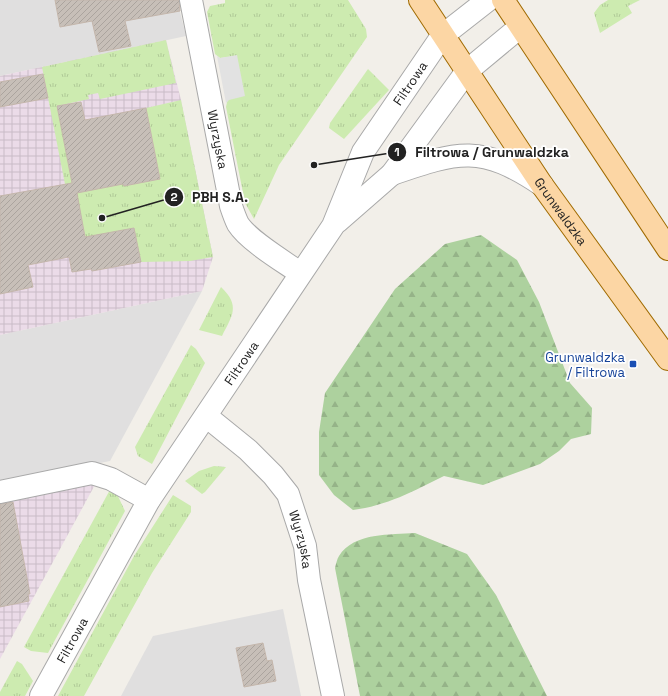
<svg xmlns="http://www.w3.org/2000/svg" width="668" height="696" viewBox="0 0 668 696" font-family="'Space Grotesk',sans-serif">
  <style>
    .residential { fill: #e0dfdf }
    .industrial { fill: url(#industrial-grid) }
    .grass { fill: url(#grass-tufts) }
    .forest { fill: url(#forest-firs) }
    .parking { fill: #e2e2e2 }
    .building { fill: url(#building-hatch); stroke: #c4b6ab }
    .lines { fill: none; stroke-linecap: round; stroke-linejoin: round }
    .minor-casing { stroke: #a9a9a9; stroke-width: 24 }
    .major-casing { stroke: #a06b00; stroke-width: 24 }
    .minor { stroke: #fff; stroke-width: 22 }
    .major { stroke: #fcd6a4; stroke-width: 22 }
    .transit-dot { fill: #1a4fb4; stroke: #fff; stroke-width: 1.5 }
    .labels { text-anchor: middle; stroke-width: 3.5; stroke-linejoin: round; paint-order: stroke }
    .street-label { font-size: 13px; fill: #222; stroke: #fff }
    .transit-label { font-size: 13px; fill: #164399; stroke: #fff; text-anchor: end }
    .leader { fill: none; stroke: #222; stroke-width: 1.5 }
    .callout-dot { fill: #222; stroke: #fff; stroke-width: 1.5 }
    .mark-label { font-size: 12px; text-anchor: middle; font-weight: bold; fill: #fff }
    .callout-label { font-size: 14px; text-anchor: middle; font-weight: bold; fill: #222; stroke: #fff; stroke-width: 3.5; stroke-linejoin: round; paint-order: stroke }
  </style>
  <defs>
    <pattern id="industrial-grid" width="8" height="8" patternUnits="userSpaceOnUse"><rect width="8" height="8" fill="#ebdbe8"/><path d="M0 4h8M4 0v8" fill="none" stroke="#c9bcc7"/></pattern>
    <pattern id="grass-tufts" width="24" height="20" patternUnits="userSpaceOnUse"><rect width="24" height="20" fill="#cdebb0"/><path d="M3 7l-1-3M5 7V3M7 7l1-3M15 17l-1-3M17 17v-4M19 17l1-3" fill="none" stroke="#b0c997"/></pattern>
    <pattern id="forest-firs" width="22" height="20" patternUnits="userSpaceOnUse"><rect width="22" height="20" fill="#add19e"/><path d="M5 1l3.5 6h-7zM16 11l3.5 6h-7z" fill="#95b388"/></pattern>
    <pattern id="building-hatch" width="6" height="6" patternUnits="userSpaceOnUse"><rect width="6" height="6" fill="#c7bfb8"/><path d="M-1 1l2-2M0 6l6-6M5 7l2-2" fill="none" stroke="#aba49e"/></pattern>
  </defs>
  <rect width="100%" height="100%" fill="#f2efe9"/>
  <g class="residential">
    <polygon points="0,0 177,0 186,36 0,76"/>
    <polygon points="202,291 110,461 0,483 0,335"/>
    <polygon points="283,609 301,696 121,696 153,636"/>
  </g>
  <g class="industrial">
    <polygon points="166,40 181,100 213,257 202,291 0,335 0,76"/>
    <polygon points="96,483 0,659 0,504"/>
  </g>
  <g class="grass">
    <polygon points="225,0 348,0 366,29 367,37 279,165 254,219 245,203 226,107 237,56 220,58 215,54 207,12 210,6 225,3"/>
    <polygon points="608,0 640,0 628,6 632,13 600,33 594,13 600,5"/>
    <polygon points="166,40 176,83 100,99 98,93 88,95 89,99 57,106 103,174 105,187 123,184 124,186 160,179 146,108 181,100 213,257 190,261 141,262 134,228 86,239 82,223 73,225 42,67"/>
    <polygon points="368,69 389,90 344,139 329,128 330,123"/>
    <path d="M221,287C241,306 232,316 222,336L199,330Z"/>
    <polygon points="191,345 196,349 205,363 152,464 138,456 135,447"/>
    <polygon points="214,466 226,467 205,492 202,494 185,481 199,471"/>
    <polygon points="111,488 116,492 125,511 48,653 31,651 24,647"/>
    <polygon points="173,495 191,506 191,512 152,573 84,696 58,696 134,556"/>
    <polygon points="17,661 22,664 33,681 25,696 0,696 0,692"/>
  </g>
  <g class="forest">
    <path d="M481,235L517,260L539,302L570,383L592,408L591,434L571,439L559,451L540,464L483,485L444,476C414,491 386,506 353,510L334,495L319,475V432L325,393L395,289L445,244Z"/>
    <path d="M415,533L467,554L496,595L547,696H360L335,568C336,564 337,559 339,556C354,532 391,535 415,533Z"/>
  </g>
  <polygon class="parking" points="237,55 245,96 229,100 226,103 217,56 220,58"/>
  <g class="building">
    <polygon points="55,0 179,0 180,11 125,21 131,46 99,52 92,21 60,27"/>
    <polygon points="43,74 48,98 0,107 0,82"/>
    <polygon points="81,102 85,120 146,108 160,179 124,186 123,184 77,193 85,237 134,228 141,262 92,271 91,269 72,272 69,257 28,265 33,287 0,294 0,196 72,183 57,106"/>
    <polygon points="13,502 30,594 28,594 29,601 0,607 0,504"/>
    <polygon points="263,643 267,661 272,660 276,681 244,687 236,648"/>
  </g>
  <g class="lines">
    <g class="minor-casing">
      <g id="minor">
        <path id="s1" d="M191,0L231,206C233,212 235,218 238,224C249,241 283,261 300,273"/>
        <path d="M392,174C459,151 481,144 542,185"/>
        <polyline points="337,222 392,174 467,71 520,27"/>
        <path id="s2" d="M206,416L248,450L273,475L288,494L305,546L309,580L333,696"/>
        <polyline points="0,492 92,473 111,479 149,500"/>
        <path id="s3" d="M41,696L149,500L333,226L363,152L442,36L488,0"/>
      </g>
    </g>
    <g class="major-casing">
      <g id="major">
        <path id="s4" d="M420,0L542,185L668,359"/>
        <polyline points="503,0 668,249"/>
      </g>
    </g>
    <use href="#minor" class="minor"/>
    <use href="#major" class="major"/>
  </g>
  <rect class="transit-dot" x="629" y="360" width="8" height="8" rx="2"/>
  <g class="labels">
    <g class="street-label">
      <text dy="5" stroke="none"><textPath href="#s3" startOffset="717">Filtrowa</textPath></text>
      <text dy="5" stroke="none"><textPath href="#s1" startOffset="142">Wyrzyska</textPath></text>
      <text dy="5" stroke="none"><textPath href="#s4" startOffset="254">Grunwaldzka</textPath></text>
      <text dy="5" stroke="none"><textPath href="#s3" startOffset="389">Filtrowa</textPath></text>
      <text dy="5" stroke="none"><textPath href="#s2" startOffset="161">Wyrzyska</textPath></text>
      <text dy="5" stroke="none"><textPath href="#s3" startOffset="64">Filtrowa</textPath></text>
    </g>
    <g class="transit-label">
      <text x="625" y="362">Grunwaldzka<tspan x="625" dy="15">/ Filtrowa</tspan></text>
    </g>
  </g>
  <path class="leader" d="M314 165L397 152M102 218L174 197"/>
  <g class="callout-dot">
    <circle cx="314" cy="165" r="4"/>
    <circle cx="102" cy="218" r="4"/>
    <circle cx="397" cy="152" r="10"/>
    <circle cx="174" cy="197" r="10"/>
  </g>
  <g class="mark-label">
    <text x="397" y="156">1</text>
    <text x="174" y="201">2</text>
  </g>
  <g class="callout-label">
    <text x="492" y="157">Filtrowa / Grunwaldzka</text>
    <text x="220" y="202">PBH S.A.</text>
  </g>
</svg>
